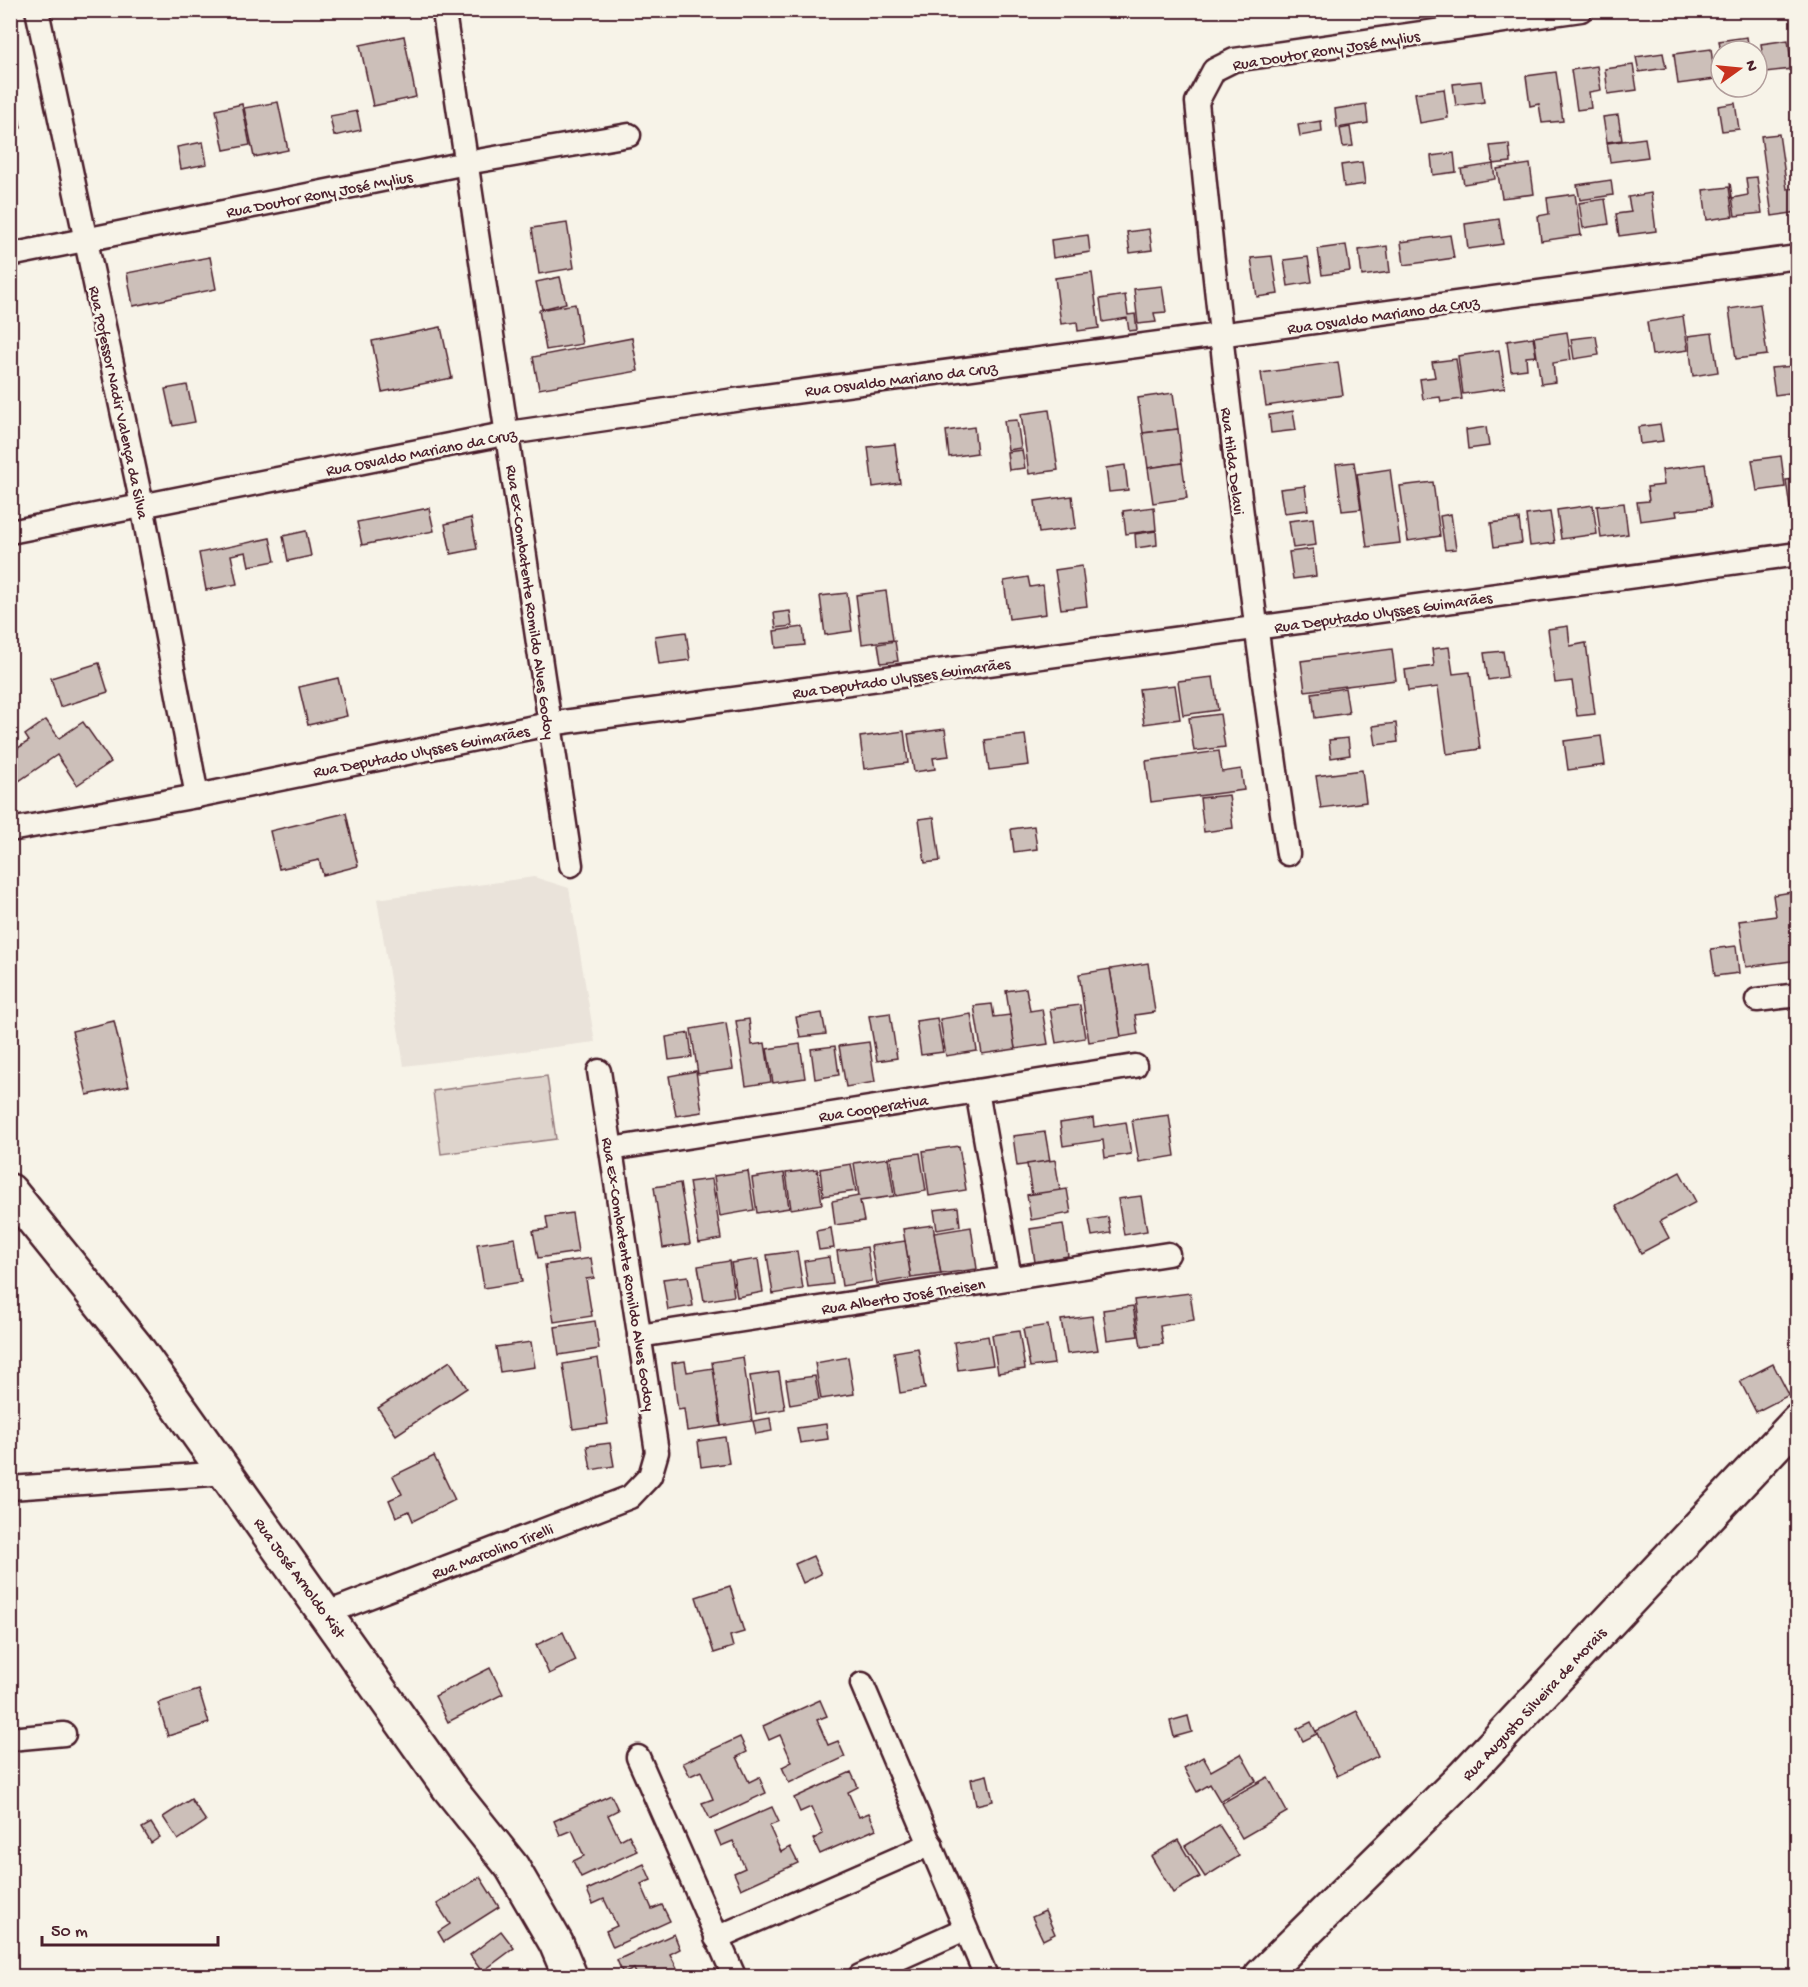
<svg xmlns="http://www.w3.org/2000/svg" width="1808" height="1987" viewBox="0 0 1808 1987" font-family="'Gochi Hand',sans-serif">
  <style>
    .built { fill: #eae3da }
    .green { fill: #ded4cc; stroke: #947a7c; stroke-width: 1.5 }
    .building { fill: #ccbfb9; stroke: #4a1f2b; stroke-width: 1.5 }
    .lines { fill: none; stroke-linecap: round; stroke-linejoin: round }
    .street-casing { stroke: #4a1f2b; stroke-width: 27 }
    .secondary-casing { stroke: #4a1f2b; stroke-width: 38 }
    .street { stroke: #f7f3e8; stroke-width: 22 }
    .secondary { stroke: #f7f3e8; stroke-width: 33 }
    .labels { text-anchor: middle; stroke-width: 5; stroke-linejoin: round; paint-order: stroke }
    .street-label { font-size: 16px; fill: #4a1f2b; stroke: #f7f3e8 }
  </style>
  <rect width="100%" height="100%" fill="#f7f3e8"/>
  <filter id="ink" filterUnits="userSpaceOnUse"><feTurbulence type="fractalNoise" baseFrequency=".0167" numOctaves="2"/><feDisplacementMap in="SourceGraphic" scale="12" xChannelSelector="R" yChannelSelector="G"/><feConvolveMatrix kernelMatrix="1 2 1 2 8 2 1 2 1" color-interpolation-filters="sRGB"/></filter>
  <g filter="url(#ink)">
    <polygon class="built" points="534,877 569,888 595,1042 404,1066 377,899"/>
    <polygon class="green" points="547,1076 556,1139 441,1154 433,1091"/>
    <g class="building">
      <polygon points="404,36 416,97 373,106 360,45"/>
      <polygon points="1747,37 1749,51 1721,53 1719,41"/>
      <polygon points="1788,40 1792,69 1765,72 1761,44"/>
      <polygon points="1711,49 1715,79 1678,84 1674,54"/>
      <polygon points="1663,53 1666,68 1639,72 1636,57"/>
      <polygon points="1633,65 1637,90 1608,94 1605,69"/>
      <polygon points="1597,66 1601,90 1589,92 1591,108 1577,110 1571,70"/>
      <polygon points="1556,72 1563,121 1542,123 1539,104 1530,106 1526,76"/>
      <polygon points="11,75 21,128 10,130 10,75"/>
      <polygon points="1481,81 1484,102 1456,106 1453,84"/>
      <polygon points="1444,89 1448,118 1420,123 1415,93"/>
      <polygon points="278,102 288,150 254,157 244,108"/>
      <polygon points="1735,103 1739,129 1722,131 1718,106"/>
      <polygon points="242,104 250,145 224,150 216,110"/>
      <polygon points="1366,104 1368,123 1337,128 1335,109"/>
      <polygon points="357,111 361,130 334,136 330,116"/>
      <polygon points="1618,115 1622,140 1607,142 1603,117"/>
      <polygon points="1321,121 1322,132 1300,136 1298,125"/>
      <polygon points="1350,127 1353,146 1343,147 1340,129"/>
      <polygon points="1779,134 1787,189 1798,188 1798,212 1772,216 1761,136"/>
      <polygon points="1645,138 1648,157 1610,162 1607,143"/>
      <polygon points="203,142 207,164 181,169 177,147"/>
      <polygon points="1509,144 1511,162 1493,164 1490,146"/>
      <polygon points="1454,153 1456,172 1433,175 1431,156"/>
      <polygon points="1362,162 1365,184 1344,187 1341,165"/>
      <polygon points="1493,164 1495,179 1464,184 1461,169"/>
      <polygon points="1530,164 1534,194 1502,198 1497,169"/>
      <polygon points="1757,177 1762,213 1735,216 1730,183 1732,198 1748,195 1746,178"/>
      <polygon points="1611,180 1613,195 1580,200 1577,185"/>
      <polygon points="1729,187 1733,216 1707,220 1703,190"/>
      <polygon points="1651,193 1656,231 1619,236 1616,214 1631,212 1628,197"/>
      <polygon points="1575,194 1581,235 1541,241 1538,216 1549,214 1547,198"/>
      <polygon points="1605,199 1609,224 1583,228 1579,203"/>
      <polygon points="1499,219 1503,244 1468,249 1465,224"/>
      <polygon points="567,223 574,268 539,274 532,228"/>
      <polygon points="1149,229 1152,250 1130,253 1127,232"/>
      <polygon points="1088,235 1090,252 1053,258 1051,240"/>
      <polygon points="1450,235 1454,258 1404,265 1401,242"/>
      <polygon points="1346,245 1350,271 1322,275 1318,249"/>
      <polygon points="1387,246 1390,272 1362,276 1359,250"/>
      <polygon points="1272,256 1278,294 1257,297 1251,258"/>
      <polygon points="210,257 216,289 133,306 127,273"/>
      <polygon points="1308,257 1312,282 1288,286 1284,260"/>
      <polygon points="1092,273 1099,328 1078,331 1077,322 1061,324 1055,278"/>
      <polygon points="560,277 566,303 542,309 536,282"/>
      <polygon points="1162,286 1166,312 1154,313 1156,322 1138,324 1134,289"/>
      <polygon points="1125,295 1128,315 1135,314 1137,330 1129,331 1127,318 1103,322 1100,299"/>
      <polygon points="575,304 582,344 546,350 539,310"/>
      <polygon points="1760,304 1767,355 1736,359 1729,309"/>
      <polygon points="1683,316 1688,350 1652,355 1647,322"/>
      <polygon points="441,327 452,378 382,392 372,341"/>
      <polygon points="1567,332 1571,360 1553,363 1555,382 1541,384 1534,337"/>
      <polygon points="1712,333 1718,372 1693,376 1688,336"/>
      <polygon points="1596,336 1599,355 1574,359 1571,339"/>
      <polygon points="1533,337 1536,356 1526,357 1527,369 1511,371 1507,341"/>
      <polygon points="632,338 638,371 539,389 533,357"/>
      <polygon points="1499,350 1505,388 1463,394 1458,356"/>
      <polygon points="1456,359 1462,399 1441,402 1440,397 1423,399 1420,379 1435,377 1432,362"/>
      <polygon points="1338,362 1343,395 1266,406 1261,373"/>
      <polygon points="1793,366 1797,392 1775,395 1771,368"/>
      <polygon points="187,385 195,422 173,426 165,389"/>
      <polygon points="1173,393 1178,429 1143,433 1138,398"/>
      <polygon points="1049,410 1058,470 1029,474 1021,414"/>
      <polygon points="1293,411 1296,430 1271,433 1269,415"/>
      <polygon points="1017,420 1021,448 1008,450 1004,421"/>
      <polygon points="1660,424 1663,441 1640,444 1638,427"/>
      <polygon points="974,427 977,453 949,457 946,431"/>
      <polygon points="1486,427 1489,446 1468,449 1466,430"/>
      <polygon points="1178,429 1182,463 1148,468 1143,433"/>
      <polygon points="895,444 900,483 873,487 868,447"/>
      <polygon points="1022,450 1025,468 1009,470 1007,452"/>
      <polygon points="1781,456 1785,487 1757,491 1752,460"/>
      <polygon points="1354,462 1361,509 1342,511 1336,464"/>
      <polygon points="1182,463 1187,498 1153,503 1148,468"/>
      <polygon points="1705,464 1711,507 1676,511 1677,516 1640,521 1637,502 1649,501 1647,487 1664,485 1662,470"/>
      <polygon points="1125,465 1128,490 1109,492 1106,468"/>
      <polygon points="1390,469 1400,543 1367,547 1357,474"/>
      <polygon points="1798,479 1798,507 1790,508 1786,480"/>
      <polygon points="1433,482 1440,536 1408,541 1400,486"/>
      <polygon points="1305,486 1308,510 1284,513 1280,489"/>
      <polygon points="1072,496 1076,528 1039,533 1035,501"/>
      <polygon points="1624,503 1628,534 1601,538 1597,506"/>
      <polygon points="1593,505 1597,534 1561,539 1557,510"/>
      <polygon points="1154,507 1156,530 1126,534 1123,511"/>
      <polygon points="429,508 434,531 362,545 357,522"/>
      <polygon points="1550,512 1555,543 1530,546 1526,515"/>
      <polygon points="1451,514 1456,549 1445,550 1440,516"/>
      <polygon points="471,518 477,549 451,554 445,524"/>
      <polygon points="1313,518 1316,545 1293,548 1289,521"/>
      <polygon points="1519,519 1522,543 1494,547 1491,523"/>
      <polygon points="306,531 311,556 288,561 283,536"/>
      <polygon points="1156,531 1157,545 1136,548 1135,534"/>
      <polygon points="270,538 275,561 249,566 246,552 231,555 237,584 206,590 199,553"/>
      <polygon points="1313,549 1316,576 1293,579 1289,552"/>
      <polygon points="1082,566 1087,606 1061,609 1055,570"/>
      <polygon points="1028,577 1030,587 1043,585 1046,614 1009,619 1004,581"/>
      <polygon points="886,591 893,640 862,644 856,595"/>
      <polygon points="847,593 852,631 825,635 820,596"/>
      <polygon points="790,611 792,626 776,628 774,613"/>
      <polygon points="1568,626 1570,646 1586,643 1595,714 1577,716 1572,681 1555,683 1548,629"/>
      <polygon points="803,627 805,645 776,648 774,631"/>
      <polygon points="686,632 690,660 659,664 655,636"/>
      <polygon points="895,641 898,661 881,663 878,644"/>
      <polygon points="1449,647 1453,674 1470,672 1480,749 1447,754 1438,687 1408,691 1405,670 1434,666 1432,649"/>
      <polygon points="1392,649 1396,680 1305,691 1301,661"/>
      <polygon points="1503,651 1507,677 1488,680 1484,653"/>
      <polygon points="99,663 108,692 60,707 51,678"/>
      <polygon points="1213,677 1218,710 1183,715 1178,681"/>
      <polygon points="338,678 347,716 308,725 299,687"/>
      <polygon points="1175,685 1180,719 1144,724 1139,689"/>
      <polygon points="1345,688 1349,713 1315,718 1312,693"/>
      <polygon points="1220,714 1225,747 1194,751 1189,718"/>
      <polygon points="46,720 59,738 83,722 111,762 77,785 57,755 10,787 10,753 29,741 25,735"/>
      <polygon points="1396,723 1398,742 1376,745 1373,726"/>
      <polygon points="945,729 949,756 933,758 935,769 914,772 908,734"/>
      <polygon points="904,731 908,763 864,769 860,737"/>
      <polygon points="1025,735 1029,765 989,770 985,740"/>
      <polygon points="1601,736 1605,765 1568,770 1564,741"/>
      <polygon points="1348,738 1350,755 1331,758 1329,740"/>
      <polygon points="1219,751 1222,772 1241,769 1244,790 1151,802 1146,761"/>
      <polygon points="1362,770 1366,802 1321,808 1316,776"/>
      <polygon points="1229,795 1233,828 1204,832 1200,798"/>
      <polygon points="346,813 358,866 323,875 319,860 279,869 270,831"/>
      <polygon points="934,817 940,861 925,863 919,819"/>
      <polygon points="1034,826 1037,849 1014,852 1011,829"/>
      <polygon points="1798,891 1798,960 1746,967 1739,921 1776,916 1773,895"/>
      <polygon points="1736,946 1739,973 1715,976 1711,949"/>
      <polygon points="1148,963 1155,1012 1135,1015 1138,1034 1121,1037 1110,969"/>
      <polygon points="1110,969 1121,1037 1089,1042 1079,974"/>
      <polygon points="1026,988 1030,1011 1042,1009 1048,1044 1015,1049 1006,991"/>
      <polygon points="992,1004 994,1017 1010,1015 1015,1049 982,1054 974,1006"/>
      <polygon points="1080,1005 1085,1038 1056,1043 1050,1009"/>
      <polygon points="822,1013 826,1034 800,1037 796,1017"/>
      <polygon points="890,1013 897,1058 877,1061 869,1016"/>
      <polygon points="971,1014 977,1051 946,1056 940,1019"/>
      <polygon points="937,1018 943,1052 921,1055 916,1021"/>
      <polygon points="749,1019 752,1045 765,1043 771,1082 746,1086 736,1021"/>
      <polygon points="114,1021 129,1086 87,1095 72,1031"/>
      <polygon points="726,1023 733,1069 698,1074 691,1029"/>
      <polygon points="689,1033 692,1057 669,1060 666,1037"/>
      <polygon points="869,1042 875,1082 846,1087 839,1046"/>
      <polygon points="800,1044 805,1078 773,1083 767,1049"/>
      <polygon points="835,1046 839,1075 815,1079 811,1049"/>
      <polygon points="696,1071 702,1112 676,1116 669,1076"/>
      <polygon points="1169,1115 1175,1156 1139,1162 1132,1120"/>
      <polygon points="1093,1118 1094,1127 1126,1122 1131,1154 1105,1158 1103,1140 1063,1146 1060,1123"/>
      <polygon points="1045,1132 1050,1161 1017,1166 1013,1136"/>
      <polygon points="959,1146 966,1190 929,1196 923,1151"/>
      <polygon points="920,1153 926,1191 896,1196 890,1157"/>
      <polygon points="888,1158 894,1196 860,1201 864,1221 835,1225 832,1201 859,1196 854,1163"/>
      <polygon points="1055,1160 1060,1191 1032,1195 1027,1164"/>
      <polygon points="851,1164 856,1191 823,1196 820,1169"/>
      <polygon points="817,1169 822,1204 791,1209 786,1173"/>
      <polygon points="748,1171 754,1210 720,1216 714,1176"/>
      <polygon points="1680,1172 1696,1202 1660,1221 1669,1238 1641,1253 1616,1206"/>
      <polygon points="784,1173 789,1208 757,1213 752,1178"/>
      <polygon points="712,1179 721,1239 699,1243 689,1182"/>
      <polygon points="680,1183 690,1244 663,1248 654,1187"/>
      <polygon points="1067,1189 1071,1213 1031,1220 1027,1195"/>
      <polygon points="1141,1196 1147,1231 1124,1235 1118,1199"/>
      <polygon points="958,1207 960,1226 937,1230 934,1210"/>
      <polygon points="572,1213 578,1252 538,1258 533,1231 548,1229 546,1217"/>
      <polygon points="1108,1217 1111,1233 1092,1236 1089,1220"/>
      <polygon points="1063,1224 1068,1256 1035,1262 1030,1229"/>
      <polygon points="933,1225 941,1274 911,1278 903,1229"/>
      <polygon points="971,1227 977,1269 941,1274 934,1233"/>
      <polygon points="831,1228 834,1248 819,1250 816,1231"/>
      <polygon points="515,1238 522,1282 484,1288 477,1244"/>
      <polygon points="905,1241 911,1278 877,1284 871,1246"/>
      <polygon points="867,1247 872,1281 842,1286 837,1251"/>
      <polygon points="797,1251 803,1289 773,1294 767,1255"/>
      <polygon points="829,1257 833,1284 808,1287 804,1261"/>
      <polygon points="591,1258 594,1278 586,1279 592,1316 554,1322 545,1265"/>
      <polygon points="758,1259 763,1292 737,1297 731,1263"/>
      <polygon points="729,1261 734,1296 704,1301 698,1266"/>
      <polygon points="688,1276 693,1306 668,1310 663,1279"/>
      <polygon points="1190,1293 1194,1320 1160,1326 1163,1344 1141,1347 1134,1300"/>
      <polygon points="1133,1306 1138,1336 1107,1340 1103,1310"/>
      <polygon points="1092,1316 1098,1350 1067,1354 1061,1320"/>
      <polygon points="595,1321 599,1349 559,1355 555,1327"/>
      <polygon points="1048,1325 1054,1364 1030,1367 1023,1329"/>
      <polygon points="1019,1331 1025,1369 998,1373 992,1335"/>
      <polygon points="988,1336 993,1365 958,1370 954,1342"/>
      <polygon points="531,1342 535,1367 500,1372 496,1347"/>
      <polygon points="918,1348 925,1389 900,1393 894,1352"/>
      <polygon points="743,1357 752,1421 721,1426 712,1362"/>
      <polygon points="848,1357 854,1394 821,1399 815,1363"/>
      <polygon points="598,1358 608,1424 573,1429 563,1364"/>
      <polygon points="450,1361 467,1388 396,1435 378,1408"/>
      <polygon points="685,1361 687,1372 713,1368 721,1426 687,1431 684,1409 678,1410 672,1363"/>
      <polygon points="1773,1364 1789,1395 1756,1412 1740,1381"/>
      <polygon points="779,1372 785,1409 756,1414 750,1376"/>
      <polygon points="815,1376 819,1400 790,1405 786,1380"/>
      <polygon points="770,1418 772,1431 756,1434 753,1421"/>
      <polygon points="826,1424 828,1439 800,1443 797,1428"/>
      <polygon points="725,1437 729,1463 701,1467 698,1441"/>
      <polygon points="610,1443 614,1466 591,1470 587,1446"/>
      <polygon points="434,1456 455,1500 413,1521 409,1511 396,1517 389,1500 402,1494 393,1476"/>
      <polygon points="813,1556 821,1574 803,1583 795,1564"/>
      <polygon points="730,1586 744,1632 730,1636 733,1647 714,1653 696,1597"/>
      <polygon points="563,1632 576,1661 549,1674 536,1645"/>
      <polygon points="490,1668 503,1694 448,1722 435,1696"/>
      <polygon points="199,1690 209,1723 168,1736 158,1703"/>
      <polygon points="820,1700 827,1716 817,1720 828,1745 838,1741 845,1757 789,1783 782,1767 792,1762 780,1735 769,1740 763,1726"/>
      <polygon points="1357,1711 1378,1756 1337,1776 1316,1731"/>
      <polygon points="1188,1716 1192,1732 1174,1737 1170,1721"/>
      <polygon points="1311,1722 1317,1734 1303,1741 1297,1729"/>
      <polygon points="740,1737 747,1752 737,1757 749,1782 759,1777 766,1793 710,1819 702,1803 713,1799 701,1771 690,1776 683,1763"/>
      <polygon points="1241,1754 1256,1781 1220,1801 1210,1784 1197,1792 1184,1768 1203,1757 1211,1771"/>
      <polygon points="851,1772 858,1787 848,1792 859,1817 869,1813 876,1829 820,1854 813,1839 823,1834 811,1807 800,1812 794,1798"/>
      <polygon points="987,1775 993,1801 976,1805 971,1779"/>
      <polygon points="1268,1777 1287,1812 1242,1838 1222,1803"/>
      <polygon points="611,1795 618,1810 608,1815 620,1840 629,1835 637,1851 581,1877 573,1861 584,1856 572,1830 560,1835 554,1821"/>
      <polygon points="191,1799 206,1821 178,1840 163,1817"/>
      <polygon points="772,1807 779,1822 769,1826 781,1852 790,1847 798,1863 741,1889 734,1873 745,1868 733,1841 721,1846 715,1832"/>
      <polygon points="151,1823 160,1837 151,1843 142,1828"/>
      <polygon points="1219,1825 1239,1856 1205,1877 1185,1846"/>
      <polygon points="1178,1840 1200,1877 1173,1893 1151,1856"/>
      <polygon points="644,1864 651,1880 641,1884 652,1909 662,1905 670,1921 613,1947 606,1931 617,1926 604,1899 593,1904 587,1890"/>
      <polygon points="480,1877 499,1907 444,1942 438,1932 450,1924 437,1904"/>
      <polygon points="1045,1911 1055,1934 1043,1940 1032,1917"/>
      <polygon points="501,1931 514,1948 482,1972 470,1955"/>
      <polygon points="674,1934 680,1949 670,1954 681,1976 637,1976 634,1969 623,1974 617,1960"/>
    </g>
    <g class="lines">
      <g class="street-casing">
        <g id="street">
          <polyline points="37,10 142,505 197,796"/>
          <polyline points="445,19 571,865"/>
          <polyline points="10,255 466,163 629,135"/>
          <polyline points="10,532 509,433 735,400 1798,257"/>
          <polyline points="10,830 197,796 549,724 1798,554"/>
          <path d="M1288,854C1251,604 1221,354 1197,102L1214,70L1234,60L1581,10"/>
          <polyline points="1757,1000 1798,995"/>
          <polyline points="977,1091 1010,1278"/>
          <polyline points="611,1149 1135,1066"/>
          <polyline points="639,1336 1168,1254"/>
          <polyline points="10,1488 226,1473"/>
          <polyline points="327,1613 630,1497 650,1476 657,1452 599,1071"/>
          <polyline points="862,1684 986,1976"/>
          <polyline points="10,1739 64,1734"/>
          <polyline points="638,1757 734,1976"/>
          <polyline points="716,1938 931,1844"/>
          <polyline points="860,1976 965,1929"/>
        </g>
      </g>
      <g class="secondary-casing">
        <g id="secondary">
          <polyline points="10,1191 136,1347 449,1788 512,1867 556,1943 570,1976"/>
          <polyline points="1261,1976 1463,1777 1798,1421"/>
        </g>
      </g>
      <use href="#street" class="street"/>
      <use href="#secondary" class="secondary"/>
    </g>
  </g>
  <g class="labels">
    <g class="street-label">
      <text transform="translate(1326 49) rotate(-9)" y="6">Rua Doutor Rony José Mylius</text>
      <text transform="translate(319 193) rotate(-11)" y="6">Rua Doutor Rony José Mylius</text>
      <text transform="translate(1383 314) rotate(-8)" y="6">Rua Osvaldo Mariano da Cruz</text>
      <text transform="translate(901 378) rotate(-7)" y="6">Rua Osvaldo Mariano da Cruz</text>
      <text transform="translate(120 402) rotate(78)" y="6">Rua Pofessor Nadir Valença da Silva</text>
      <text transform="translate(421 451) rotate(-11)" y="6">Rua Osvaldo Mariano da Cruz</text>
      <text transform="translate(1234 461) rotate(83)" y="6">Rua Hilda Delavi</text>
      <text transform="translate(532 602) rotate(82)" y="6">Rua Ex-Combatente Romildo Alves Godoy</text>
      <text transform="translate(1383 611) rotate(-8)" y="6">Rua Deputado Ulysses Guimarães</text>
      <text transform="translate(901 677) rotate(-8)" y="6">Rua Deputado Ulysses Guimarães</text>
      <text transform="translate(421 750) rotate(-11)" y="6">Rua Deputado Ulysses Guimarães</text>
      <text transform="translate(873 1107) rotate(-9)" y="6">Rua Cooperativa</text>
      <text transform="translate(630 1274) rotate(81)" y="6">Rua Ex-Combatente Romildo Alves Godoy</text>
      <text transform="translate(903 1295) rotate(-9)" y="6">Rua Alberto José Theisen</text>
      <text transform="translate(492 1550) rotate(-21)" y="6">Rua Marcolino Tirelli</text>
      <text transform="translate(301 1577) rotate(54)" y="6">Rua José Arnoldo Kist</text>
      <text transform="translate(1533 1703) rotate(-47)" y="6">Rua Augusto Silveira de Morais</text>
    </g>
  </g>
  <rect width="1808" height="1987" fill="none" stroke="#f7f3e8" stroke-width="36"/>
  <rect x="18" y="18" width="1772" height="1951" fill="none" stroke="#4a1f2b" stroke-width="2" filter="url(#ink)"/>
  <g transform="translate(1739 69) rotate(75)"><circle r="28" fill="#f7f3e8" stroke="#b29e9c" stroke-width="1.5"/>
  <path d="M0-4.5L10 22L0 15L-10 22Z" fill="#c8321e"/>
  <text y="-9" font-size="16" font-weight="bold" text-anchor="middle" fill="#4a1f2b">N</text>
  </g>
  <path d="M42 1936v9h176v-9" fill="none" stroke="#4a1f2b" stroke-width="3"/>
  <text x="51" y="1936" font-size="18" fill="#4a1f2b" stroke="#f7f3e8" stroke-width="4.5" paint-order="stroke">50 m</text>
</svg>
